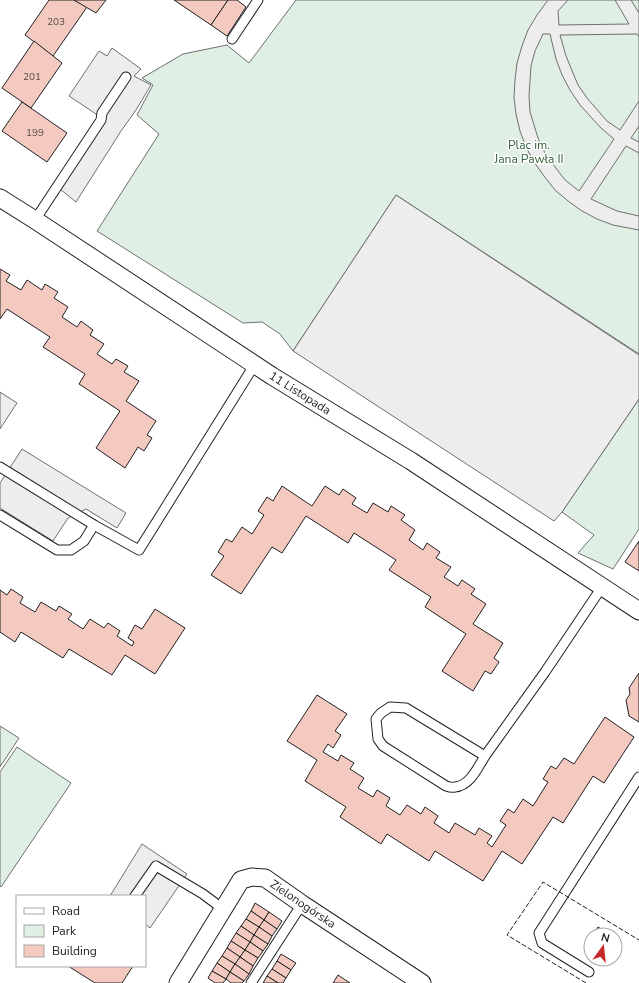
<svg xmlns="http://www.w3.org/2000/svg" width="639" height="983" viewBox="0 0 639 983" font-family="'Nunito Sans',sans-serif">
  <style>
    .green { fill: #e0efe3; stroke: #6f6f6f }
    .parking { fill: #ededed; stroke: #6f6f6f; fill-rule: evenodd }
    .building { fill: #f3c9c0; stroke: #222 }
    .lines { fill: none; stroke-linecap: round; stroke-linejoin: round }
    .lane-casing { stroke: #222; stroke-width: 11 }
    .street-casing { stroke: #222; stroke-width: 19 }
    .lane { stroke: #fff; stroke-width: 9 }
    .street { stroke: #fff; stroke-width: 17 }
    .fence { stroke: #222; stroke-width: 1; stroke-dasharray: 5 2; stroke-linecap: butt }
    .labels { text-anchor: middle; stroke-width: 3; stroke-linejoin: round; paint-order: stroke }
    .number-label { font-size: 10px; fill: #564c4a }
    .park-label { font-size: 12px; fill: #2f5e38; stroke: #fff }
    .street-label { font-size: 12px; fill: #222; stroke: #fff }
  </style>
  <rect width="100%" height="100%" fill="#fff"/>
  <g class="green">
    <polygon points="296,0 639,0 639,354 396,195 293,351 280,334 262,322 243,323 97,231 159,134 137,115 153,85 142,78 183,54 227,45 249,63"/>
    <polygon points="639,399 639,529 613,569 578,553 594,535 562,512"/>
    <polygon points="0,726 19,738 0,767"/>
    <polygon points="17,747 71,783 1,887 0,886 0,772"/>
  </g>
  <g class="parking">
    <path d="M548,0H568L558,11L559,25L629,24L615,0H631L639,13V37L637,34L560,35L566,56L578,85L587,98L607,121L620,130L639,101V126L631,138L639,142V153L626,146L591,199L617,211L639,216V230L613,225L597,219L582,211L568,201L555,190L544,176L534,162L526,147L520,131L516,114L514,97L515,80L517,63L522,46L528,30L537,15ZM543,34H550L556,59L562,75L570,90L580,105L601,128L614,139L579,191L565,180L546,155L539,141L530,112L529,96L531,66L535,51Z"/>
    <polygon points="112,48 141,69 134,76 151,85 136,110 121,131 76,202 60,189 105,120 69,96 99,51 107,56"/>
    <polygon points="396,195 639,355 639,399 562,512 554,521 293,351"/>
    <polygon points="0,392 17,403 0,429"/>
    <polygon points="22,449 126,513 117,528 86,509 68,518 53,541 0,508 0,483"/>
    <polygon points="142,844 187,874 150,928 145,924 145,896 110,896"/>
  </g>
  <g class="building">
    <polygon points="49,0 74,0 87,7 53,56 25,35"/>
    <polygon points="74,0 106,0 96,13"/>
    <polygon points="174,0 228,0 211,25"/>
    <polygon points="228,0 237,0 246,7 227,36 211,25"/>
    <polygon points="34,41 62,63 31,108 2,88"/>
    <polygon points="22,102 67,133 47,162 2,131"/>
    <polygon points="0,269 10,275 6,281 21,290 27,280 42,290 45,284 58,292 54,298 68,307 62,317 77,327 81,321 93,330 90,335 104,344 97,354 112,364 116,359 128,366 124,372 139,381 126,401 156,421 147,435 152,438 144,451 138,447 125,468 96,448 120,411 79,384 85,374 43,347 50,337 7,309 0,319"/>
    <polygon points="282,486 312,506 325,486 339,495 343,489 356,498 352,504 367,513 373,503 388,512 391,506 405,515 401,520 415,530 409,540 423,550 427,543 440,552 436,558 451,567 444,577 458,586 462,580 475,589 471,594 486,604 473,624 503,643 494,658 499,662 491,674 485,671 473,691 442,671 466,634 425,607 431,597 389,570 396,560 354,533 348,543 306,516 282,553 272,547 241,594 211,575 224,556 218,552 226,539 232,542 242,527 252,534 264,515 258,511 267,497 273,501"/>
    <polygon points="639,541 639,571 625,562"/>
    <polygon points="11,589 23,597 20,603 35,612 41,602 56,611 59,606 72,614 68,619 83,629 90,619 104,628 108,623 120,631 117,636 132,646 134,642 128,638 135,625 142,629 155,609 185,628 155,674 125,655 112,675 69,649 63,658 21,632 15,642 0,632 0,590 7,595"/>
    <polygon points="639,673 639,722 629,716 626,700 630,694 629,688"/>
    <polygon points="317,695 347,714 335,731 341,735 333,748 328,744 323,752 338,761 341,755 354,763 350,769 364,778 358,788 373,797 377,790 390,798 386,806 400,815 407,805 421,814 425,807 438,816 434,823 449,833 455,823 475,835 479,828 492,836 487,843 492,847 506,825 500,821 508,809 514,813 523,799 533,806 548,782 543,779 551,766 556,769 564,758 574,764 605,717 634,737 604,783 593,776 563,823 553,817 522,864 502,851 483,881 435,851 429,861 387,834 381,844 340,817 346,807 305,781 317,760 287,741"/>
    <polygon points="255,903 269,912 264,920 251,911"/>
    <polygon points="251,911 264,920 259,927 246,919"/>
    <polygon points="269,912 282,921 277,929 264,920"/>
    <polygon points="246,919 259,927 254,935 241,926"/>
    <polygon points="264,920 277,929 272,936 259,927"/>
    <polygon points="241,926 254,935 250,942 236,933"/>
    <polygon points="259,927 272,936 268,944 254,935"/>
    <polygon points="598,927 611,935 593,935"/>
    <polygon points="236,933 250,942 245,950 231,941"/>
    <polygon points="254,935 268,944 263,951 250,942"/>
    <polygon points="615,937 621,941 615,951"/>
    <polygon points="591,938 591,953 585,949"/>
    <polygon points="231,941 245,950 240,957 227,948"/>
    <polygon points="250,942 263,951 258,958 245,950"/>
    <polygon points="227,948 240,957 235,964 222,956"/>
    <polygon points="245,950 258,958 253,966 240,957"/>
    <polygon points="281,954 296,963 291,970 277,961"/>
    <polygon points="222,956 235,964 230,972 217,963"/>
    <polygon points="240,957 253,966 249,974 235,964"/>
    <polygon points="277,961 291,970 286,978 272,969"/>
    <polygon points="217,963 230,972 226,979 212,971"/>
    <polygon points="235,964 249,974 244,981 230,972"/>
    <polygon points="68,966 133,966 122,983 95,983"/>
    <polygon points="272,969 286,978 283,983 278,983 267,976"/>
    <polygon points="212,971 226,979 223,983 215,983 208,978"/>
    <polygon points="230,972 244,981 242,983 231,983 226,979"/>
    <polygon points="338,975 350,983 333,983"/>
    <polygon points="267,976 278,983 263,983"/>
  </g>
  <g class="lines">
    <g class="lane-casing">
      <g id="lane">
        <polyline points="232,39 258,0"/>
        <polyline points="35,220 101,120 102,113 126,77"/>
        <polyline points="0,467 94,525 139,550 255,364"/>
        <polyline points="0,515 57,550 71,550 84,541 94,525"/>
        <path d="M485,756C478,767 470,786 455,787C452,788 449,787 446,786L383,746L378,739L376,719L381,713L390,707L406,708L485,756L545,672L602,587"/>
        <polyline points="135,896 156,866 203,894 223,909"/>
        <polyline points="589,972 542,943 539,933 639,777"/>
        <polyline points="251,983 302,904"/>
      </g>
    </g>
    <g class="street-casing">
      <g id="street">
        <polyline points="0,198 35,220 272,376 411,461 639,611"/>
        <polyline points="178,983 241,880 252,877 265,878 302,904 422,983"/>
      </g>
    </g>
    <use href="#lane" class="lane"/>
    <use href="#street" class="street"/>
    <polyline class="fence" points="586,983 507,935 543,882 639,940"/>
  </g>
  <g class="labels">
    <g class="number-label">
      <text x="56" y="25">203</text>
      <text x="32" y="80">201</text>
      <text x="35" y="136">199</text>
    </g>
    <g class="park-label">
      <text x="529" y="149">Plac im.<tspan x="529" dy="14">Jana Pawła II</tspan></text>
    </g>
    <g class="street-label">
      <text transform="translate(300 393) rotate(32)" y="4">11 Listopada</text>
      <text transform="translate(303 904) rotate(34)" y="4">Zielonogórska</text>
    </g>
  </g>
  <rect x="16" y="895" width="130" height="72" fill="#ffffff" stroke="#a7a7a7"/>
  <rect x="24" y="908" width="20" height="6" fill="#ffffff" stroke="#a7a7a7"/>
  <text x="52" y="915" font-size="12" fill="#222222">Road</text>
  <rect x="24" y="925" width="20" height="12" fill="#e0efe3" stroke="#a7a7a7"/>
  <text x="52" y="935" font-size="12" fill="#222222">Park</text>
  <rect x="24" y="945" width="20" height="12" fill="#f3c9c0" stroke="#a7a7a7"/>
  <text x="52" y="955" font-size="12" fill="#222222">Building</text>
  <g transform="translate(603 947) rotate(15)"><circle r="19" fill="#ffffff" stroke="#a7a7a7"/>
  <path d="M0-3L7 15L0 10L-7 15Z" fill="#c62828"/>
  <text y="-6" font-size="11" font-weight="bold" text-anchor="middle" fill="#222222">N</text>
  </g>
</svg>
